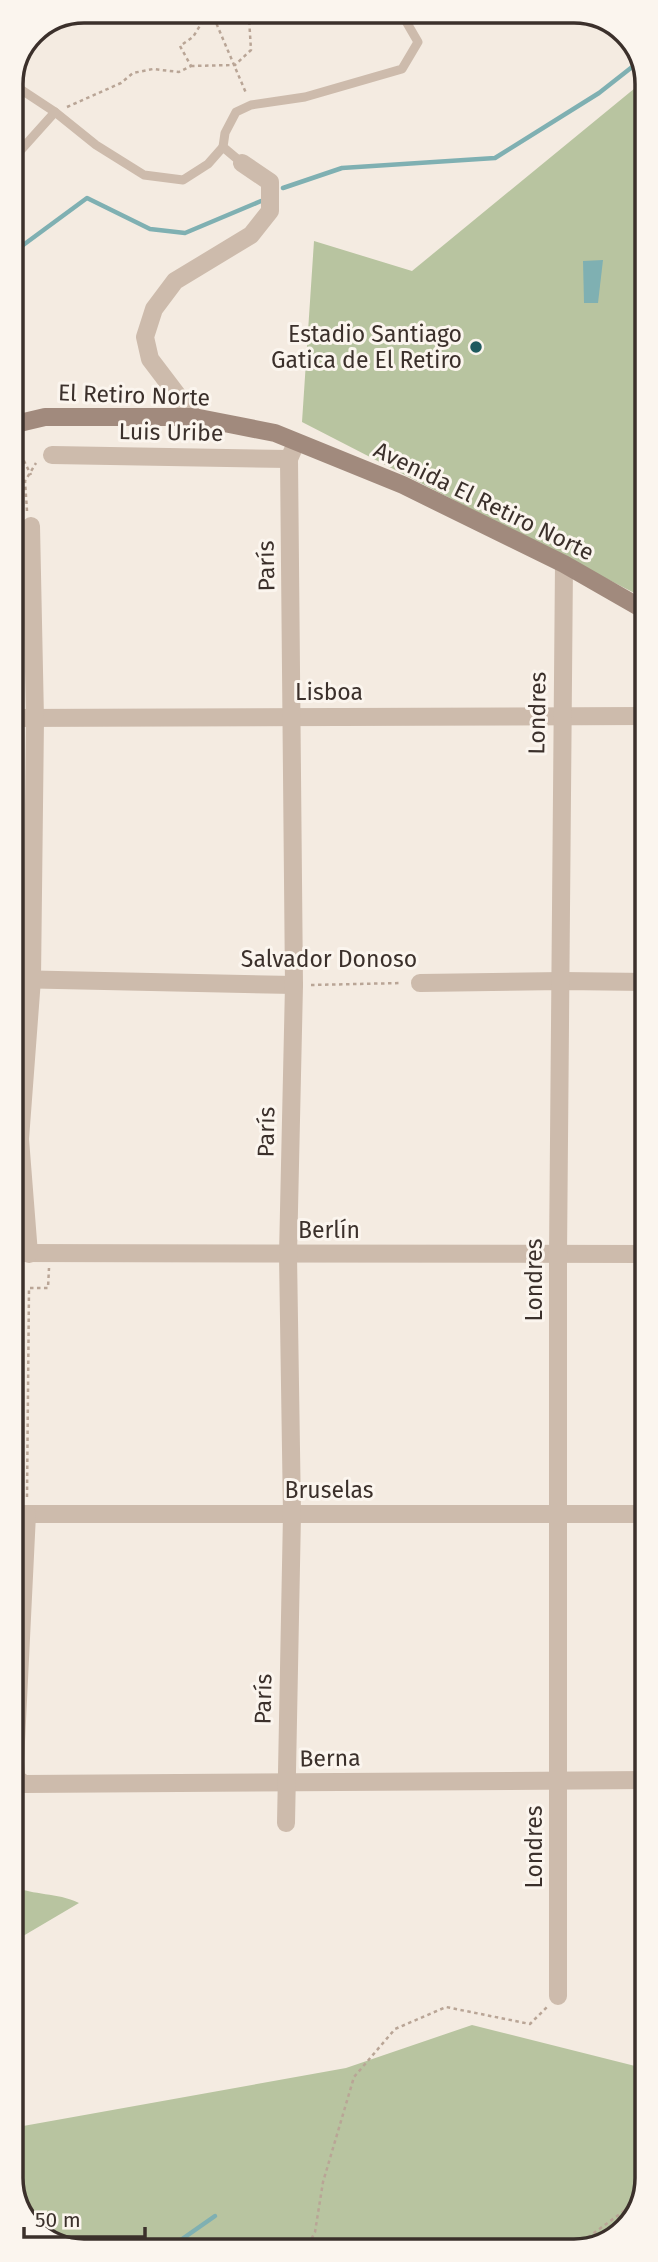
<svg xmlns="http://www.w3.org/2000/svg" width="658" height="2262" viewBox="0 0 658 2262" font-family="'Fira Sans',sans-serif">
  <style>
    .green { fill: #b8c4a0 }
    .water { fill: #7fb0b2 }
    .lines { fill: none; stroke-linecap: round; stroke-linejoin: round }
    .stream { stroke: #7fb0b2; stroke-width: 4.5 }
    .path { stroke: #b9a596; stroke-width: 2.5; stroke-dasharray: 3.5 3.5; stroke-linecap: butt }
    .lane { stroke: #cdbbac; stroke-width: 9 }
    .street { stroke: #cdbbac; stroke-width: 18 }
    .secondary { stroke: #a18a7d; stroke-width: 18 }
    .poi-dot { fill: #1f5a5e; stroke: #fbf5ee; stroke-width: 2.5 }
    .labels { text-anchor: middle; stroke-width: 6; stroke-linejoin: round; paint-order: stroke }
    .poi-label { font-size: 23px; fill: #3b302b; stroke: #fbf5ee; text-anchor: end }
    .street-label { font-size: 23px; fill: #3b302b; stroke: #fbf5ee }
    .rim { fill: none; stroke: #3b302b; stroke-width: 3.5 }
  </style>
  <rect width="100%" height="100%" fill="#f4ebe1"/>
  <g class="green">
    <polygon points="646,79 646,599 302,422 314,241 412,271"/>
    <path d="M12,1886C35,1896 56,1892 79,1903L18,1939H12Z"/>
    <polygon points="472,2025 647,2069 647,2178 630,2226 589,2250 75,2251 35,2233 12,2193 12,2128 346,2068"/>
  </g>
  <polygon class="water" points="603,260 598,303 584,303 583,261"/>
  <g class="lines">
    <g class="stream">
      <polyline points="283,188 342,168 495,158 599,93 641,60"/>
      <polyline points="11,254 87,198 150,229 185,233 261,201"/>
      <polyline points="165,2251 215,2216"/>
    </g>
    <g class="path">
      <polyline points="211,11 246,93"/>
      <polyline points="191,66 235,65 251,50 249,18 217,11"/>
      <polyline points="67,107 121,83 133,73 153,69 179,72 191,66 180,46 193,37 209,11"/>
      <polyline points="11,461 23,459 31,475"/>
      <polyline points="27,511 25,481 36,463"/>
      <polyline points="311,985 402,983"/>
      <polyline points="27,1497 29,1288 48,1288 49,1268"/>
      <polyline points="571,2250 640,2199"/>
      <polyline points="305,2251 315,2232 323,2182 354,2077 395,2029 446,2007 530,2024 547,2007"/>
    </g>
    <g class="lane">
      <polyline points="11,83 55,112 96,145 144,175 183,180 208,164 223,147"/>
      <polyline points="11,161 55,112"/>
      <polyline points="242,163 223,147 225,133 236,112 251,105 305,97 402,69 418,42 400,11"/>
    </g>
    <g class="street">
      <polyline points="194,417 150,359 145,337 154,309 175,281 251,235 270,211 270,182 242,163"/>
      <polyline points="52,455 289,459"/>
      <polyline points="11,718 646,716"/>
      <polyline points="11,979 294,985"/>
      <polyline points="420,983 562,981 647,982"/>
      <polyline points="11,1253 647,1254"/>
      <polyline points="29,1254 20,1139 32,979 35,719 31,526"/>
      <polyline points="12,1514 647,1514"/>
      <polyline points="27,1514 15,1762 16,1778 24,1784 647,1780"/>
      <polyline points="286,1823 292,1514 288,1255 294,985 289,459 296,443"/>
      <polyline points="558,1996 558,1255 564,564"/>
    </g>
    <polyline class="secondary" points="11,425 45,417 194,417 275,433 403,485 564,564 646,611"/>
  </g>
  <circle class="poi-dot" cx="476" cy="347" r="7"/>
  <g class="labels">
    <g class="poi-label">
      <text x="462" y="342">Estadio Santiago<tspan x="462" dy="26">Gatica de El Retiro</tspan></text>
    </g>
    <g class="street-label">
      <text transform="translate(134 395) rotate(2)" y="8">El Retiro Norte</text>
      <text transform="translate(171 432) rotate(1)" y="8">Luis Uribe</text>
      <text transform="translate(484 501) rotate(26)" y="8">Avenida El Retiro Norte</text>
      <text transform="translate(266 566) rotate(-91)" y="8">París</text>
      <text x="329" y="700">Lisboa</text>
      <text transform="translate(537 713) rotate(-89)" y="8">Londres</text>
      <text x="329" y="967">Salvador Donoso</text>
      <text transform="translate(266 1132) rotate(-89)" y="8">París</text>
      <text x="329" y="1238">Berlín</text>
      <text transform="translate(534 1280) rotate(-90)" y="8">Londres</text>
      <text x="329" y="1498">Bruselas</text>
      <text transform="translate(263 1699) rotate(-89)" y="8">París</text>
      <text transform="translate(330 1758) rotate(-1)" y="8">Berna</text>
      <text transform="translate(534 1847) rotate(-90)" y="8">Londres</text>
    </g>
  </g>
  <path d="M0 0H658V2262H0ZM84 23H574A61 61 0 0 1 635 84V2178A61 61 0 0 1 574 2239H84A61 61 0 0 1 23 2178V84A61 61 0 0 1 84 23Z" fill="#fbf5ee" fill-rule="evenodd"/>
  <path class="rim" d="M84 23H574A61 61 0 0 1 635 84V2178A61 61 0 0 1 574 2239H84A61 61 0 0 1 23 2178V84A61 61 0 0 1 84 23Z"/>
  <path d="M24 2227v10h121v-10" fill="none" stroke="#3b302b" stroke-width="3.5"/>
  <text x="35" y="2227" font-size="21" fill="#3b302b" stroke="#fbf5ee" stroke-width="5" paint-order="stroke">50 m</text>
</svg>
